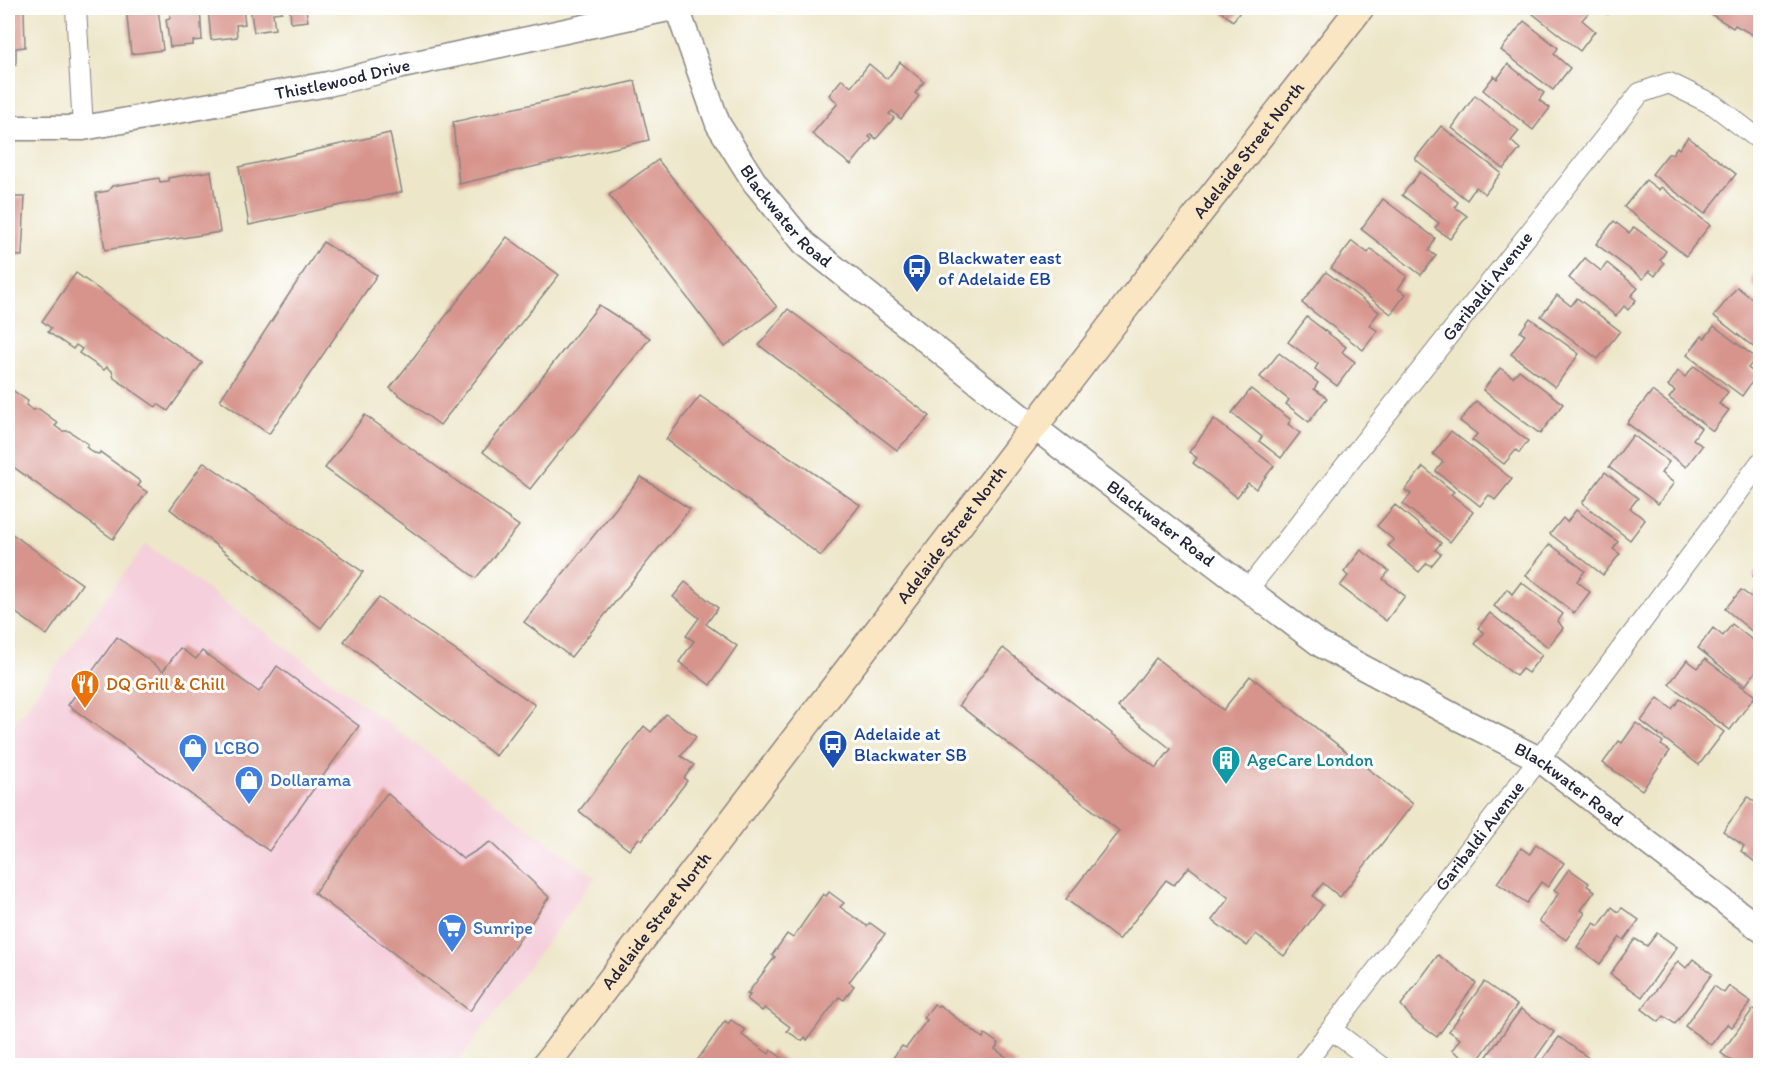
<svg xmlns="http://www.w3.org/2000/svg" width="1768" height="1073" viewBox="0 0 1768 1073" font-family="Itim,sans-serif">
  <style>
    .built { fill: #f5cfdb }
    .building { fill: #d7948c }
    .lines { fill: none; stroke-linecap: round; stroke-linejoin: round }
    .minor-casing { stroke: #888482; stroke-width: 22 }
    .tertiary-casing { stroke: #888482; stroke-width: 27 }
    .secondary-casing { stroke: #888482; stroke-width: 30 }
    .minor { stroke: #fff; stroke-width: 20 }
    .tertiary { stroke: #fff; stroke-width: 24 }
    .secondary { stroke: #fbe6c3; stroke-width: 27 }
    .labels { text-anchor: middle; stroke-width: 6; stroke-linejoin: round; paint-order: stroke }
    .street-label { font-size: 18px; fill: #22223b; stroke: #fff }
    .transit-label { font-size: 18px; fill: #164399; stroke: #fff; text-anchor: start }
    .food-label { font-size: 18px; fill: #c56008; stroke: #fff; text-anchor: start }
    .shop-label { font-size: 18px; fill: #366cbe; stroke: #fff; text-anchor: start }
    .culture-label { font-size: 18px; fill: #0d838f; stroke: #fff; text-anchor: start }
  </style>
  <rect width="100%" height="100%" fill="#fff"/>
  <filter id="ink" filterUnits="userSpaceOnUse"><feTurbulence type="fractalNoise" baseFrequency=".0167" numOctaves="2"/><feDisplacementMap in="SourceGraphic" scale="12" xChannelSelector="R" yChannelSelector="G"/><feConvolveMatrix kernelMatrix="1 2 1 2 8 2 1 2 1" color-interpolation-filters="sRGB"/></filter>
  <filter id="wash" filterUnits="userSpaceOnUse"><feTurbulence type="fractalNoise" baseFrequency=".008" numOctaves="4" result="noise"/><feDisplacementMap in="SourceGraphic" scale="24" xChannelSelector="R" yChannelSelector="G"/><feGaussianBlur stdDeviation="1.35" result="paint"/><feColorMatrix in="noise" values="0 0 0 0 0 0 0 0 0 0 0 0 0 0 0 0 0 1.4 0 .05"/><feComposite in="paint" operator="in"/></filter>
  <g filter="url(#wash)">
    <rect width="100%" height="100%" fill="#ede6c9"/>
    <polygon class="built" points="146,544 595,877 456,1065 8,1066 8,732"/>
    <g id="blocks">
      <g class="building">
        <polygon points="8,8 24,8 25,47 16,48 16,65 8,65"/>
        <polygon points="126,8 158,8 163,50 131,54"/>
        <polygon points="169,8 200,8 202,40 193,41 193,45 170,47 166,19 170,18"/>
        <polygon points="208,8 243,8 245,24 236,25 237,37 211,40"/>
        <polygon points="250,8 282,8 282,12 273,13 275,29 254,32"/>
        <polygon points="290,8 315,8 315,9 306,10 308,21 291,23"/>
        <polygon points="336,8 358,8 358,11 339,12"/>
        <polygon points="1216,8 1243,8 1233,21"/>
        <polygon points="1538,8 1593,8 1582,20 1595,31 1580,51 1533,14"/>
        <polygon points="1605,8 1620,8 1608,14"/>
        <polygon points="1712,8 1760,8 1760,22 1753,35 1735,25 1733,28 1709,13"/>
        <polygon points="1524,21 1558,48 1554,54 1570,68 1553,90 1501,50"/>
        <polygon points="900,62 924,82 915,93 919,96 901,119 892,111 889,114 894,118 876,139 871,134 869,137 872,139 851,165 812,134 838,103 829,95 842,79 851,87 869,64 887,79"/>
        <polygon points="1508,64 1544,93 1539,100 1550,108 1533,130 1483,90 1494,76 1497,79"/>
        <polygon points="635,81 649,140 459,184 453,122"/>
        <polygon points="1475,95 1519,131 1511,141 1520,149 1504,169 1452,128"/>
        <polygon points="1441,126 1501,173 1485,194 1476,187 1467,200 1415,159"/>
        <polygon points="390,133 402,192 249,225 239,167"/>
        <polygon points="1688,137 1736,174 1705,214 1652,174 1668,154 1672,154 1677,147 1679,149"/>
        <polygon points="658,160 777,307 725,347 609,195"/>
        <polygon points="211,171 220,232 105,250 96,193 108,191 112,186 159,178 160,182 168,181 168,178"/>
        <polygon points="1420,172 1458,202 1455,207 1467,216 1450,239 1435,228 1439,223 1402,195"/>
        <polygon points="1646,180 1659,190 1661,187 1710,225 1686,256 1624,207"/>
        <polygon points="8,192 14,194 14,197 25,197 22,256 8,255"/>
        <polygon points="1383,199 1435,238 1429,251 1436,256 1421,275 1361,229"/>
        <polygon points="1614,221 1629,233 1634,227 1666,251 1660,260 1664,263 1655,276 1649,271 1643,279 1596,244"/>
        <polygon points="507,237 559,275 440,425 390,388"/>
        <polygon points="1352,241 1368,253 1371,249 1407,276 1398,289 1406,294 1391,314 1331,268"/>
        <polygon points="323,242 377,275 269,434 220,400"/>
        <polygon points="1585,258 1601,271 1607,263 1638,288 1631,296 1636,300 1628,310 1624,306 1616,316 1569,278"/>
        <polygon points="1760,268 1760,291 1752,285 1752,277"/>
        <polygon points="1326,272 1379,312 1369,325 1378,331 1363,350 1302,303"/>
        <polygon points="76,273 202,363 168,411 158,404 156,407 114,378 112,371 107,367 104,370 79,353 82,349 76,345 73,349 48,332 51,328 42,321"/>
        <polygon points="1737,287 1760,305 1760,352 1714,316"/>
        <polygon points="1557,295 1571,306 1577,298 1620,331 1598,359 1541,316"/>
        <polygon points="599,305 650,338 530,489 483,452"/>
        <polygon points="788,309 930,416 897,450 759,345"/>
        <polygon points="1307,317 1346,347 1342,352 1355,362 1337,386 1315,369 1318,364 1288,342"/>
        <polygon points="1530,318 1579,354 1555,387 1511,354 1525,335 1520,332"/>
        <polygon points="1714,326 1756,358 1748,368 1757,375 1742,396 1687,355 1702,336 1705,338"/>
        <polygon points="1279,353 1318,383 1314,389 1327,398 1309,422 1286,404 1289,400 1260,377"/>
        <polygon points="1694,366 1728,392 1719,404 1729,410 1713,431 1669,398 1675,391 1668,386 1678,371 1685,377"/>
        <polygon points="1500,368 1513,377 1519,370 1563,404 1540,434 1483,390"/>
        <polygon points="8,387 28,401 26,405 33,410 39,409 58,423 55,426 62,431 69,431 88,444 86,447 94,453 99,454 100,452 141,482 138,486 147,492 113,539 8,463"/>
        <polygon points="1251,389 1291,420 1288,424 1300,433 1281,458 1259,441 1262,437 1232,413"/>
        <polygon points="1652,391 1701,428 1693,439 1702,446 1686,467 1627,423"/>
        <polygon points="700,396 860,505 821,556 666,439"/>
        <polygon points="1476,401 1528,441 1519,453 1516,450 1504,464 1472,440 1477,434 1460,421"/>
        <polygon points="365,415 519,526 476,578 325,468"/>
        <polygon points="1214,419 1274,466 1256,489 1248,483 1237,497 1193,463 1197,458 1189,452"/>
        <polygon points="1451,431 1512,479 1495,500 1489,495 1480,506 1436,471 1443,462 1433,454"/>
        <polygon points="1633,435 1669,462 1661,473 1674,483 1658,504 1609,467"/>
        <polygon points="204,462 363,572 321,628 170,509"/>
        <polygon points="1423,467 1454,492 1451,494 1473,512 1450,542 1403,504 1411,494 1405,490"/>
        <polygon points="1605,472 1638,498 1630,508 1645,520 1630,540 1582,503"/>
        <polygon points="641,477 690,509 571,657 524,622"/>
        <polygon points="1395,505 1441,543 1435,550 1441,554 1431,566 1427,563 1419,572 1388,546 1394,540 1377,526"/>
        <polygon points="1576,510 1618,542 1613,549 1620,554 1603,575 1550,534 1563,518 1567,522"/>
        <polygon points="8,531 82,584 47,635 8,607"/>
        <polygon points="1550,544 1585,571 1577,581 1590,592 1574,613 1526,575"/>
        <polygon points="1361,550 1389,571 1383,579 1405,596 1386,621 1340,586 1348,576 1344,572"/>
        <polygon points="1760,565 1760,582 1753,576"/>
        <polygon points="685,582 718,608 706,624 737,646 710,685 679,662 694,641 686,636 699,618 673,597"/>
        <polygon points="1521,582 1563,614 1558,621 1563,628 1548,647 1494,606 1507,589 1512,594"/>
        <polygon points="1760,585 1760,638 1725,609 1741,590 1751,597"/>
        <polygon points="379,598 535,705 496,756 344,641"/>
        <polygon points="1490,613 1542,655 1528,673 1522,669 1516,676 1475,644 1484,633 1478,628"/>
        <polygon points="1732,624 1760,646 1760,660 1758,664 1760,666 1745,686 1698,648 1713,628 1723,636"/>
        <polygon points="117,637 163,671 180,648 196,659 202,651 259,692 277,666 359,726 269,851 68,705"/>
        <polygon points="1003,648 1156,768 1171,749 1118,707 1156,658 1223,710 1250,676 1413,804 1340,897 1323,883 1313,896 1323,905 1284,956 1256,934 1247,946 1212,920 1229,898 1189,867 1174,885 1166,880 1119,940 1066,899 1119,831 959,705"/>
        <polygon points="1705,659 1755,696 1730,730 1669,684 1687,660 1698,668"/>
        <polygon points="1658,698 1672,709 1680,699 1724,732 1699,765 1641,721"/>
        <polygon points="666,714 696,737 681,756 694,765 684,778 687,781 642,840 639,838 629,850 579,811 644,726 651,732"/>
        <polygon points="1636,723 1663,742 1661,745 1670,751 1642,790 1603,763 1619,741 1622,743"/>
        <polygon points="387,793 463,859 490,842 549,897 470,1011 314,893"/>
        <polygon points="1748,797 1760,806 1760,866 1741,851 1744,846 1723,831"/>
        <polygon points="1536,844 1564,863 1548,887 1541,882 1527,903 1497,883 1521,848 1530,854"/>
        <polygon points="1569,869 1589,883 1587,886 1595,891 1581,910 1585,913 1566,940 1539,921 1559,893 1554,890"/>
        <polygon points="829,892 844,903 840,907 867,926 870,923 885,934 849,982 854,986 844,1000 839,997 807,1040 805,1037 802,1041 787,1031 790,1027 765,1008 762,1011 747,999 750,995 747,994 775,957 772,955 787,934 793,938 823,894 826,896"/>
        <polygon points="1612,907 1618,912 1622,908 1639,920 1624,940 1620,937 1600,964 1577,947 1594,923 1599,926"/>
        <polygon points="1657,933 1677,947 1642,997 1610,974 1635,939 1647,946"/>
        <polygon points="1438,955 1476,983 1437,1037 1413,1020 1401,1005"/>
        <polygon points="1693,959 1712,974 1675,1024 1664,1016 1659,1022 1642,1009 1678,961 1686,968"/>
        <polygon points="1484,982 1517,1005 1474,1066 1452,1050 1460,1039 1449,1031"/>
        <polygon points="1714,986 1724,993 1729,986 1751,1002 1732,1027 1727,1024 1711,1045 1685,1026"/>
        <polygon points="934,1004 938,1007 939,1005 983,1038 985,1034 999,1044 995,1049 1019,1066 896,1066 894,1064 896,1062 892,1059 902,1046 906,1048 927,1020 924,1018"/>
        <polygon points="1521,1009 1554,1032 1530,1066 1493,1066 1485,1059"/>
        <polygon points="1753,1009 1760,1014 1760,1054 1753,1066 1738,1066 1721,1053"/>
        <polygon points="731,1020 745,1030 742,1035 769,1054 771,1050 786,1061 783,1066 686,1066 689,1062 694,1065 725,1021 728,1024"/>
        <polygon points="1559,1037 1590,1059 1585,1066 1538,1066"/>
      </g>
    </g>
  </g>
  <g filter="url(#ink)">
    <use href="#blocks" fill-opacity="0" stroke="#888482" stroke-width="1.5"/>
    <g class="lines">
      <g class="minor-casing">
        <g id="minor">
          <polyline points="76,8 83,128"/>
          <path id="s1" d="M1248,589L1640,93L1669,83L1714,105L1760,140"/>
          <polyline points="1332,1030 1380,1066"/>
          <path id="s2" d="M1303,1066L1555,738L1760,463"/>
        </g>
      </g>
      <g class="tertiary-casing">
        <g id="tertiary">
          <path id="s3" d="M677,8L718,124L755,183L804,243L1034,427L1321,645L1456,717L1539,759L1760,929"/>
          <path id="s4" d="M8,128H83L328,84L402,66L673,8"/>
        </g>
      </g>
      <g class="secondary-casing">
        <g id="secondary">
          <path id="s5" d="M545,1066L1134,296L1360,8"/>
        </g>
      </g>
      <use href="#minor" class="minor"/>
      <use href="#tertiary" class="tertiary"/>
      <use href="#secondary" class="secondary"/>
    </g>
  </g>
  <defs>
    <g id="bus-pin" transform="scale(1.5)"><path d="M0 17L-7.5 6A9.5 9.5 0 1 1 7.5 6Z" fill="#1a4fb4" stroke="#fff"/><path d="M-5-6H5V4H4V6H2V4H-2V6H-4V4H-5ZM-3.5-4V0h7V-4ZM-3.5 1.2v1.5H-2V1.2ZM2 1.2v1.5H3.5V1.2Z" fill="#fff"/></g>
    <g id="restaurant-pin" transform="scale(1.5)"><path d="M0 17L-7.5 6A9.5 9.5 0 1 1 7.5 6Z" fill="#e8710a" stroke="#fff"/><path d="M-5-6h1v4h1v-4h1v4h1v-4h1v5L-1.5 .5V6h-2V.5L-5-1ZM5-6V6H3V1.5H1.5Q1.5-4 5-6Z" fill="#fff"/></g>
    <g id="shop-pin" transform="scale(1.5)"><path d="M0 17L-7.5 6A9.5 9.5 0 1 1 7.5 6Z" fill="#3f7fe0" stroke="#fff"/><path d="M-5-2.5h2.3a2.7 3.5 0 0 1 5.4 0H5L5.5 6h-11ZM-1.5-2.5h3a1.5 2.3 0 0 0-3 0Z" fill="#fff"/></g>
    <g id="building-pin" transform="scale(1.5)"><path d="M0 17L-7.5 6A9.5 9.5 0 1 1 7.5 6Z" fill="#0f9aa8" stroke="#fff"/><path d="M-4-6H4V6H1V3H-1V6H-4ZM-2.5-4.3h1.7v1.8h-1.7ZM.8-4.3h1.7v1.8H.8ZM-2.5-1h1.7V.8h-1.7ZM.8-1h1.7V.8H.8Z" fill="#fff"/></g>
    <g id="supermarket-pin" transform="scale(1.5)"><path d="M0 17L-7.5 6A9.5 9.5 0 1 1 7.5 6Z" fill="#3f7fe0" stroke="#fff"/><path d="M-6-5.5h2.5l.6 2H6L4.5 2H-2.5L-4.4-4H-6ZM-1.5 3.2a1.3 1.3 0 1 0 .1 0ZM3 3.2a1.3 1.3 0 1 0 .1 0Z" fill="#fff"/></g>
  </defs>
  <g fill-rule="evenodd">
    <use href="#bus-pin" x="917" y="268"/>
    <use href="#restaurant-pin" x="85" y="684"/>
    <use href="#bus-pin" x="833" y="744"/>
    <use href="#shop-pin" x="193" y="748"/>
    <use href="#building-pin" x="1226" y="760"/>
    <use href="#shop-pin" x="249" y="780"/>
    <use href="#supermarket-pin" x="452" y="928"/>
  </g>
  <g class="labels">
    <g class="street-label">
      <text dy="6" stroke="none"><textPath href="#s4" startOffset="339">Thistlewood Drive</textPath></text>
      <text dy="6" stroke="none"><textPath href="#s5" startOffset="1155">Adelaide Street North</textPath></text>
      <text dy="6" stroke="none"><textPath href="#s3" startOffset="238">Blackwater Road</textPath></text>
      <text dy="6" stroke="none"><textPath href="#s1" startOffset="386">Garibaldi Avenue</textPath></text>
      <text dy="6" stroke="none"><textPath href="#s3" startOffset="724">Blackwater Road</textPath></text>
      <text dy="6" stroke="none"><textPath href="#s5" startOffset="669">Adelaide Street North</textPath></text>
      <text dy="6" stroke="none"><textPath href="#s3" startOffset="1210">Blackwater Road</textPath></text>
      <text dy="6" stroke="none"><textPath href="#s2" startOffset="290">Garibaldi Avenue</textPath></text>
      <text dy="6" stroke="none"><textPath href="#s5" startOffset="183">Adelaide Street North</textPath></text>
    </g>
    <g class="transit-label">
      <text x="938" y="264">Blackwater east<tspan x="938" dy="21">of Adelaide EB</tspan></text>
      <text x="854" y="740">Adelaide at<tspan x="854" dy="21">Blackwater SB</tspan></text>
    </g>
    <g class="food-label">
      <text x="106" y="690">DQ Grill &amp; Chill</text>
    </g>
    <g class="shop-label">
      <text x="214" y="754">LCBO</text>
      <text x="270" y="786">Dollarama</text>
      <text x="473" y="934">Sunripe</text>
    </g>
    <g class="culture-label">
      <text x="1247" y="766">AgeCare London</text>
    </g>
  </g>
  <rect width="1768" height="1073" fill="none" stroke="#fff" stroke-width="30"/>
</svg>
